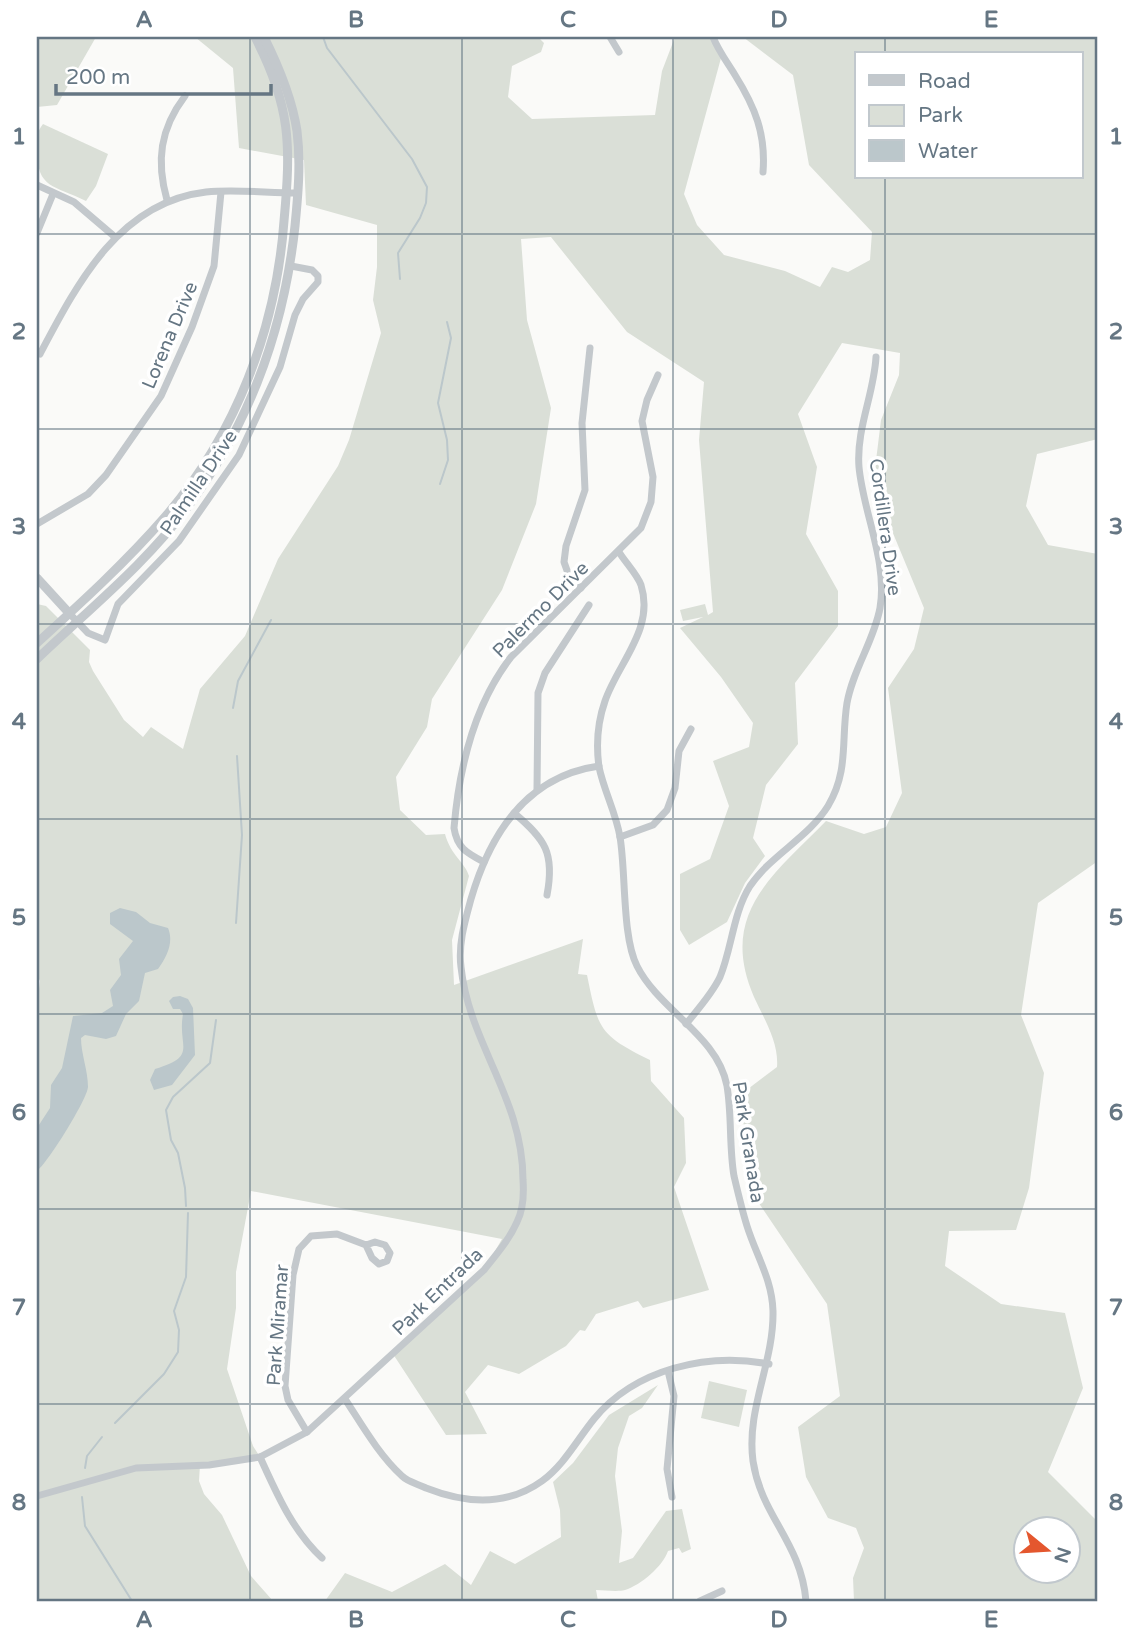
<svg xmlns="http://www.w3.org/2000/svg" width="1135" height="1638" viewBox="0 0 1135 1638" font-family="'Varela Round',sans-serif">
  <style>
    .green { fill: #dadfd7; fill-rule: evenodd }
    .water { fill: #bbc7cb }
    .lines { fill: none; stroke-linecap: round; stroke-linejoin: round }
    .stream { stroke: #bbc7cb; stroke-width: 2 }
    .minor { stroke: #c3c8cc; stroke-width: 7 }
    .tertiary { stroke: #c3c8cc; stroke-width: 9 }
    .grid { fill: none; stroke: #657683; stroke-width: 2; stroke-opacity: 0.55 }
    .labels { text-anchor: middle; stroke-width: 7; stroke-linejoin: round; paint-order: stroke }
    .street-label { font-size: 19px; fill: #657683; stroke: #fff }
    .neatline { fill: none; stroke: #657683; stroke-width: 2.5 }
    .grid-label { font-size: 23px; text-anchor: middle; font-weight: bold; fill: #657683 }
  </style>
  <rect width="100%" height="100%" fill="#fafaf8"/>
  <g class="green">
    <polygon points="37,37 96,37 57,105 37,107"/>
    <path d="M195,37H538L544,43L541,52L512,66L508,97L532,119L655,115L662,71L675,37H711L721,58L684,194L697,225L724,255L785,271L820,287L832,267L848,272L870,260L872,232L809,165L793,75L743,37H1098V439L1037,454L1026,506L1048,545L1098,554V861L1038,903L1021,1015L1044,1073L1029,1188L1016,1230L949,1231L945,1266L1001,1304L1065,1313L1083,1388L1048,1472L1098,1522V1601H854L853,1578L864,1548L856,1528L828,1518L806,1477L798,1427L840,1396L827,1304L752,1193L740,1095L777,1067C779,1042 764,1019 754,997C718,914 773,875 826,821L864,834L886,827L902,793L888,688L914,649L924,608L873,485L881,420L899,375L900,353L842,343L798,414L817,467L806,534L838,591V626L795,683L798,744L766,785L753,838L765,856L745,883L727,922L689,945L680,930V874L710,859L729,806L713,761L749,747L753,723L721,677L680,628L703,617L683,621L680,610L705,604L708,615L713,612L699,440L704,382L627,332L551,237L521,239L527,320L551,408L536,504L502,590L432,699L427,727L396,777L400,810L426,835L445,834C451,856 465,862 469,876L452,940L454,985L583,939L578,974L587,975C598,1029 599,1035 650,1060L651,1081L684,1118L686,1163L674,1187L709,1290L643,1308L638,1301L596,1314L585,1331L580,1330L566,1346L519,1374L488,1365L465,1392L487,1434L446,1435L393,1354L484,1270L502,1239L251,1191L236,1272V1308L227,1369L253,1446L260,1457L200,1465L199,1481L204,1494L222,1515L251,1576L273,1601H37V1005L40,981L37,975V604L46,606L90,650L89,662L93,671L124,720L143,737L151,727L183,749L200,689L245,636L278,559L338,466L349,440L381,333L373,300L377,267V225L306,205L304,160L239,148L233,68ZM857,54H1081V177H857ZM1026,1530H1068V1572H1026Z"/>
    <path d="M43,124L108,154L96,186L86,201C54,185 37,189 37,150C37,139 36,133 43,124Z"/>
    <polygon points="709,1381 747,1390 739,1427 701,1418"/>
    <path d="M658,1385L642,1408L629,1416L618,1448L615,1476L622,1531L619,1563L633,1558L666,1511L682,1509L691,1549L682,1553L679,1548L668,1551C663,1566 641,1585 625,1590C617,1592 604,1590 596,1590L598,1601H325L345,1573L392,1592L445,1564L471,1585L490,1551L515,1564L561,1537L560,1510L553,1482L573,1463L609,1415Z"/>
  </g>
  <g class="water">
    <path d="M120,908L136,912L150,923L168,928C174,942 167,957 158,969L145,973L139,1001L126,1014L116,1036L106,1039L85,1035L81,1038C81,1054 88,1070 88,1087C87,1100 47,1164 37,1171V1128L50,1108L51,1085L62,1068L73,1016L102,1013L113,1006L110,990L121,975L119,959L133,941L110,924V913Z"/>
    <path d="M180,996L188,999L193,1008L195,1055L172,1085L154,1090L150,1080L155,1069C199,1056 177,1047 183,1014L180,1009H173L169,1001L173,997Z"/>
  </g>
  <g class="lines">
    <g class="stream">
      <polyline points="323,37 327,48 412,159 427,187 426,203 420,218 398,253 400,279"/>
      <polyline points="440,484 448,460 447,440 438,403 451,338 447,322"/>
      <polyline points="233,708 238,681 271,620"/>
      <polyline points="236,923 242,835 237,756"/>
      <polyline points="186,1206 185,1188 178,1153 171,1140 166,1110 173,1097 210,1063 216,1020"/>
      <polyline points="115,1423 164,1374 178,1352 179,1330 174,1311 186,1277 188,1213"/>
      <polyline points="85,1468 87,1456 102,1437"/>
      <polyline points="82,1497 85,1526 132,1601"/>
    </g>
    <g class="minor">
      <polyline points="610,37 619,52"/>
      <path d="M713,37C718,50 727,62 735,75C755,107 766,134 763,172"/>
      <polyline points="37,185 74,202 115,237"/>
      <path d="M167,200C156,161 160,129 185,96"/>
      <polyline points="37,233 53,194"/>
      <path d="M40,354C77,284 119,202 206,192C236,189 267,193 298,193"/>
      <polyline points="37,524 88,494 106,475 161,396 192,327 214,266 221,192"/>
      <path d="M619,552C625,562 637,574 641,585C655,629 618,663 605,701C598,721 596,745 599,767C604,791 616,813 620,837C626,872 622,937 637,966C659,1010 718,1036 727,1086C732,1116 729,1147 734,1176C738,1193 742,1210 747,1226C756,1255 772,1279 773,1311C774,1363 746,1409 753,1461C761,1516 801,1542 806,1601"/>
      <polyline points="581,588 569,576 564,562 566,546 585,490 582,423 590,348"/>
      <polyline points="69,613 88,633 105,640 118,604 179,541 239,455 280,367 295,315 303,299 318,282 318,276 312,270 291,266"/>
      <polyline points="537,790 538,693 545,673 589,605"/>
      <path d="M514,813C545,839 555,853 547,895"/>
      <polyline points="620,837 653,825 667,810 675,788 679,751 691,729"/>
      <path d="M484,862C467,853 457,848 454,828C459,769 474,705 511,657L641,528L651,502L653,477L642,421L647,400L658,375"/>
      <path d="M686,1024C698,1009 712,994 720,977C732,948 733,913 750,886C771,855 808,838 828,806C849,771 841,740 847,703C853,669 874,641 880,608C888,562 863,512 859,467C856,429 874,394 876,357"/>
      <polyline points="668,1371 674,1396 667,1469 672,1497"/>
      <path d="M345,1399C362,1425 379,1455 402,1476C408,1482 418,1484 426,1488C464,1503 506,1507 542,1481C564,1465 577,1440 594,1419C635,1369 707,1352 769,1364"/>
      <polyline points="307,1432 288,1400 285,1386 293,1275 299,1249 311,1236 337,1234 366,1245 372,1258 379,1264 387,1261 390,1253 385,1245 375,1242 366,1245"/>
      <path d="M260,1457C277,1494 292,1530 322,1558"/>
      <path d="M37,1496L136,1468L209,1465L260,1457L307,1432L484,1270C496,1255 509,1240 517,1222C523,1210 524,1194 523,1180C523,1098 469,1044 461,967C458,944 465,921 471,899C490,834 527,776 599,766"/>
      <polyline points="700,1601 722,1591"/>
    </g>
    <g class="tertiary">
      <polyline points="37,578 69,613"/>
      <path d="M37,643C81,603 126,562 165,517C236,434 276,329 284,221C291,145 291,106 255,37"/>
      <path d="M37,659C88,610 147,563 189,505C250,423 284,328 295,226C298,195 301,163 297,131C292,98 279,67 264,37"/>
    </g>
  </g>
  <path class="grid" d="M250,37V1601M462,37V1601M673,37V1601M885,37V54M885,177V1601M37,234H1098M37,429H1098M37,624H1098M37,819H1098M37,1014H1098M37,1209H1098M37,1404H1098"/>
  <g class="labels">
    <g class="street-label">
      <text transform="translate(169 335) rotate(-67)" y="7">Lorena Drive</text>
      <text transform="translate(198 482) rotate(-56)" y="7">Palmilla Drive</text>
      <text transform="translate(886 527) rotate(82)" y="7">Cordillera Drive</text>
      <text transform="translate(540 609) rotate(-45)" y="7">Palermo Drive</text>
      <text transform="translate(749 1142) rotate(81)" y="7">Park Granada</text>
      <text transform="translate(437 1291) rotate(-44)" y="7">Park Entrada</text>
      <text transform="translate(277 1325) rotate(-86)" y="7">Park Miramar</text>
    </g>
  </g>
  <rect width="1135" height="1638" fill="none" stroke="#ffffff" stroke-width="77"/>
  <rect x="855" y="52" width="228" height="126" fill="#ffffff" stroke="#c1c8cd" stroke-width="2"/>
  <rect x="869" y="75" width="35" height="10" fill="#c3c8cc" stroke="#c1c8cd" stroke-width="2"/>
  <text x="918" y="88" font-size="21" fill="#657683">Road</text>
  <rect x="869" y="105" width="35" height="21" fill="#dadfd7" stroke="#c1c8cd" stroke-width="2"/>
  <text x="918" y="122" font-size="21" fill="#657683">Park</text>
  <rect x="869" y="140" width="35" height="21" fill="#bbc7cb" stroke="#c1c8cd" stroke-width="2"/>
  <text x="918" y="158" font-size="21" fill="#657683">Water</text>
  <g transform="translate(1047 1550) rotate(108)"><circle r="33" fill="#ffffff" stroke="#c1c8cd" stroke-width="2"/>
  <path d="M0-5L12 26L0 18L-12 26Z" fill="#e4572e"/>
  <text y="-10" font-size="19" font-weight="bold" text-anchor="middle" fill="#657683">N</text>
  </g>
  <path d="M56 84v10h215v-10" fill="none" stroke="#657683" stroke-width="3.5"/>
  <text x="66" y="84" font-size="21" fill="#657683" stroke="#ffffff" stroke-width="5" paint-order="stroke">200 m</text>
  <rect x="38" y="38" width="1058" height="1562" class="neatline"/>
  <g class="grid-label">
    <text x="144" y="27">A</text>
    <text x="356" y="27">B</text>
    <text x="568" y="27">C</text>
    <text x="779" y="27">D</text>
    <text x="991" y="27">E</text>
    <text x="19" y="144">1</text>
    <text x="1116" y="144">1</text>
    <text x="19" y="339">2</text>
    <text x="1116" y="339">2</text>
    <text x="19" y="534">3</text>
    <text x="1116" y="534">3</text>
    <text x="19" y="729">4</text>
    <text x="1116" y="729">4</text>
    <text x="19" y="925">5</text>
    <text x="1116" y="925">5</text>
    <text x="19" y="1120">6</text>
    <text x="1116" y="1120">6</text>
    <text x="19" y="1315">7</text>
    <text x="1116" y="1315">7</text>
    <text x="19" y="1510">8</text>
    <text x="1116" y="1510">8</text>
    <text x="144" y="1627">A</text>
    <text x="356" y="1627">B</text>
    <text x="568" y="1627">C</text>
    <text x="779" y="1627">D</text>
    <text x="991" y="1627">E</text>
  </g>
</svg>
